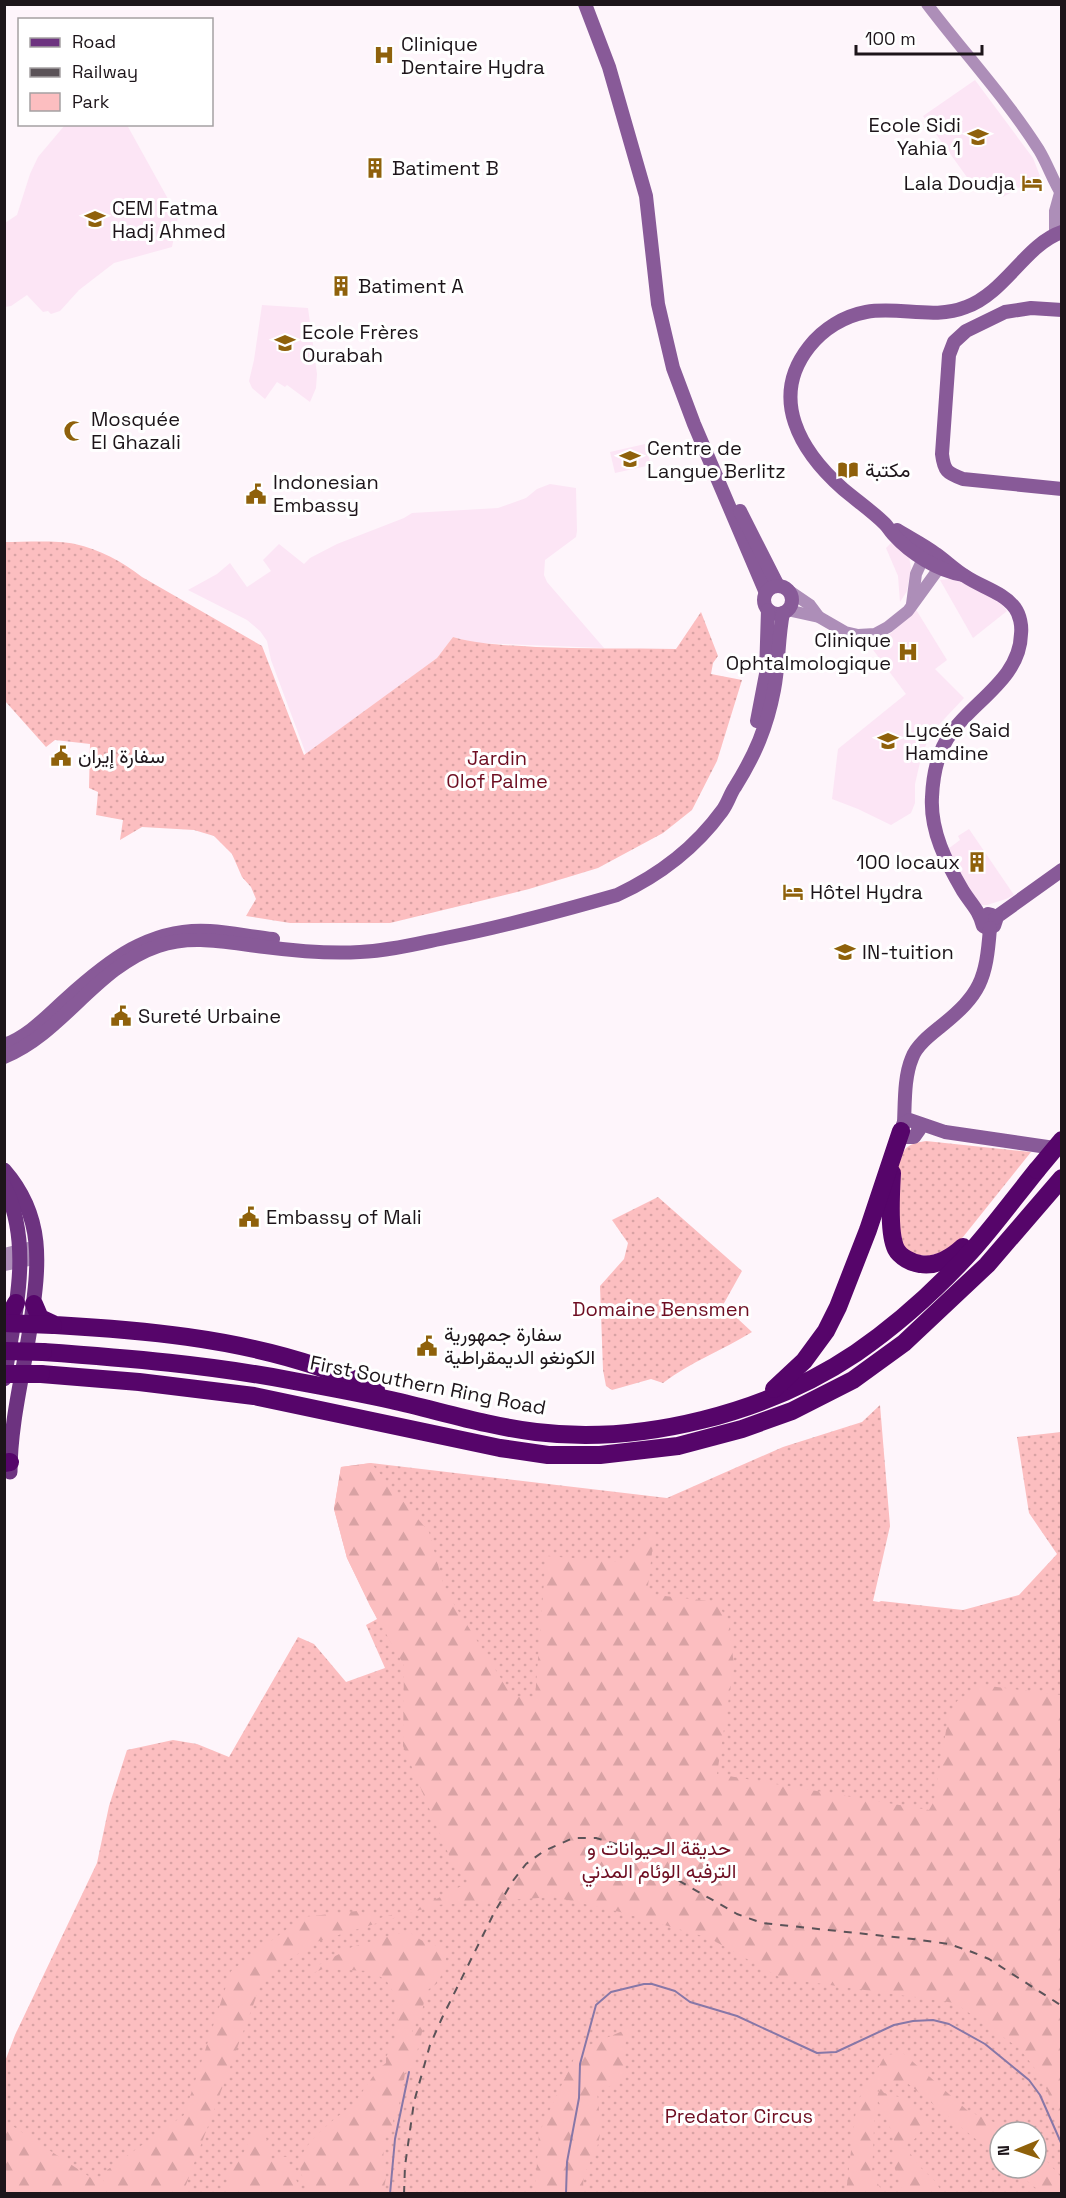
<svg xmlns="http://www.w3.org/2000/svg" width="1066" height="2198" viewBox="0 0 1066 2198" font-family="'Space Grotesk',Vazirmatn,sans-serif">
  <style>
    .built { fill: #fce5f5 }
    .green { fill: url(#green-dots); fill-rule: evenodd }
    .forest { fill: url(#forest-firs) }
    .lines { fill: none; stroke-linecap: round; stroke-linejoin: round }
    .stream { stroke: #8777a7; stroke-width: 2 }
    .tertiary { stroke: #ad8eb8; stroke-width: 12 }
    .secondary { stroke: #885a98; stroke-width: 14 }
    .primary { stroke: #6d3380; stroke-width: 15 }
    .motorway { stroke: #56056a; stroke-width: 18 }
    .rail { stroke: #5b5358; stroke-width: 2; stroke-dasharray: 8 8; stroke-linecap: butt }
    .motorway-bridge { stroke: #56056a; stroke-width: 18 }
    .labels { text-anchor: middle; stroke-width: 6; stroke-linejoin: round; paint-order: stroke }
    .poi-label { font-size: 20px; fill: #1d151a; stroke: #fff; text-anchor: start }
    .park-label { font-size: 20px; fill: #6e0e22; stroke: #fff }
    .street-label { font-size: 20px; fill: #1d151a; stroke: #fff }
  </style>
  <defs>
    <pattern id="green-dots" width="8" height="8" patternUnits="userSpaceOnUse" patternTransform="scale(1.5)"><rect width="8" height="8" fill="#fcbec0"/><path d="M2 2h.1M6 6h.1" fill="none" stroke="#d8a2a4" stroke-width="1.8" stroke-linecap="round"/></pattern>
    <pattern id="forest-firs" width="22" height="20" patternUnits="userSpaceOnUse" patternTransform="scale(1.5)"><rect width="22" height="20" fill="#fcbec0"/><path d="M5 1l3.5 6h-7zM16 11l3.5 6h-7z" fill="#d8a2a4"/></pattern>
  </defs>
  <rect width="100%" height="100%" fill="#fef5fb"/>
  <g class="built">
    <polygon points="975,80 1033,158 1040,176 1003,197 987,178 974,187 923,116"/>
    <polygon points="65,125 127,125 178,217 172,247 114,263 79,290 60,311 51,314 48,311 43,312 27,295 11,306 5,307 5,223 17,215 30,174 38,157"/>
    <polygon points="262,305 308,308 317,374 316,388 310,402 287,385 285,387 277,382 265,399 252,388 249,381 254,360"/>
    <polygon points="645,444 651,465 615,473 610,452"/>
    <polygon points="550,484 576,488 577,531 576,537 545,560 544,575 547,582 604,648 476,643 453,637 437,658 306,754 271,660 267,641 260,631 247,620 188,590 217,574 230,563 247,587 271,571 263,560 279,544 304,564 310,558 337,544 404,518 412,513 498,508 526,498 537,489"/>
    <polygon points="892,542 896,546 898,544 909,557 911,568 907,591 900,602 898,576 886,548"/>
    <polygon points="958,578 997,598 1007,611 973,638 940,580"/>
    <polygon points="915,608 947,660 935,669 964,698 930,734 921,758 915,784 915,803 911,813 891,825 858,809 832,799 838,749 906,694 868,643 890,634 902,623"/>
    <polygon points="969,829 1014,895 1006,899 987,905 980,905 944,852 960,840 958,836"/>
  </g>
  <g class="green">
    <path d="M4,542C25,542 56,540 75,544C99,549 123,562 142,577L262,646L304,755L437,658L453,637C481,645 508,645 536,647C583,649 629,648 676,649L701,612L718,656L713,663L711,674L742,680L717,761L692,810L663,833L598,868L529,889L390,923H290L246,916L256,899L251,887L242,877L232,854L214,836L194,830L142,827L120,840L123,820L96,815L98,792L89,788L90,744L55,740L46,747L5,701Z"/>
    <path d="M926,1141L1031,1152L963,1237L946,1251L928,1256L909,1254L897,1239L898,1161C906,1145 909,1144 926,1141Z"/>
    <path d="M658,1197L742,1271L723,1305L752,1332C721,1351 692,1361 663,1383L651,1379L612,1390L606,1386L603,1370L600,1286L624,1259L628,1243L612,1220Z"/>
    <path d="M880,1405L890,1526L873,1601L879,1602L881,1601L963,1610L1019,1595L1057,1554L1029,1513L1017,1437L1061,1432V2193H5L4,2064L15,2035L97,1863L109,1806L127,1750L173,1740L197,1744L229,1757L298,1637L314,1644L346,1682L385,1668L366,1625L377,1619L347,1558L334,1509L341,1467L371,1463L667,1498L783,1447L862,1422ZM1000,2132H1036V2168H1000Z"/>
  </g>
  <g class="forest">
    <polygon points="371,1463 429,1532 445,1590 512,1696 535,1698 546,1556 621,1562 655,1528 647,1594 718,1602 729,1626 734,1665 717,1774 929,1810 934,1801 948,1719 957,1701 981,1685 1061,1695 1061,2125 1042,2078 1020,2049 955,2003 781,1978 709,1938 620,1912 554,1897 436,1905 316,1942 264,1976 183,2193 5,2193 5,2121 102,2185 107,2170 184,2115 231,1971 303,1917 357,1911 380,1918 421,1907 471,1881 453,1865 403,1746 404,1665 370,1606 347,1558 334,1509 341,1467"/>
    <path d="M408,1931L421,1940L442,1948L447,1955L439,1982L429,1989L425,1996L421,2017L412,2021V2034L416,2028L423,2026V2028L413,2068L405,2073L404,2080L398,2083L402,2090L397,2114L393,2119L394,2129L390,2133L383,2127H377L385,2132L384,2141L389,2142V2145L384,2147C381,2163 391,2178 381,2193H308C306,2184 301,2176 300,2167C297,2145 338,2117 353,2104L358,2103V2098L378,2069L386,2063V2057L394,2042L398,2022L395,1995L386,1980L370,1971L323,1969L303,1977L302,1974L352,1947Z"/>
    <path d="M639,2024C614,2049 630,2051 623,2078L613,2085L597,2091C598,2108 603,2127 598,2144C593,2163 580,2171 584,2193H535L539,2133L578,2050Z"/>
    <polygon points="903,2053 968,2111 1017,2132 1000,2132 1000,2159 906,2082 876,2084 872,2173 883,2193 846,2193 857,2101 869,2085 885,2055"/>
    <polygon points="881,2089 884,2093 899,2097 938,2130 936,2133 923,2129 913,2141 905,2142 904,2145 921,2168 936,2182 942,2193 903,2193 894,2166 895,2145 892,2132 877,2098 879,2090"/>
    <polygon points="262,2129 273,2154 268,2158 269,2161 271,2161 277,2156 287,2157 289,2163 287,2166 291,2168 302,2193 227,2193 229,2172 241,2158 248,2143"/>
    <polygon points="1036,2149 1061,2177 1061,2193 1042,2193 1011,2168 1036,2168"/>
  </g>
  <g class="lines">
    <g class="stream">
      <polyline points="390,2194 395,2139 409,2072"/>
      <polyline points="566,2194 567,2162 579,2098 580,2064 596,2005 611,1992 644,1984 652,1984 675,1991 690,2002 737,2016 817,2053 836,2052 894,2025 913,2021 933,2020 949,2024 985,2044 1029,2080 1040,2095 1062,2145"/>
    </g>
    <g class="tertiary">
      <path d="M927,4C964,53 1006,98 1039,150C1048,165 1053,181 1062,195"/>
      <polyline points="1055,234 1055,211 1060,193"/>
      <polyline points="785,588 810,605 819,617"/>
      <polyline points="912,604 916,574 926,552"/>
      <polyline points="787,610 819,617 845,632 858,635 875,634 888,627 908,611 945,560"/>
      <polyline points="4,1254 28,1248"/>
      <polyline points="4,1265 38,1258"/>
    </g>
    <g class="secondary">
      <polyline points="585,4 609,67 646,196 658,304 673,368 694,424 766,593"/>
      <path d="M1062,310L1031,308L1005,312L966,331L954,342L949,355L942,454C944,471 947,473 963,479L1062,489"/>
      <polyline points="740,511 778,586"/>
      <path d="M897,530C910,538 924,545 936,554C946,561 955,570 965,576C981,587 1003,592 1015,608C1020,615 1022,626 1021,634C1020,678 975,700 952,732C937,751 933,774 932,797C930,831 946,862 963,891C972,905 979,910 983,926L987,928L994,926L996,920L992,915L988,914L982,918"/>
      <path d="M963,575C937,570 911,554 893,534C890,531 888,527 885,524C872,511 856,500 843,489C800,451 769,398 809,347C823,329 844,316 866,312C899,306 934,320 966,307C1005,293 1026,244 1062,232"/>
      <circle cx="778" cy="600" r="14"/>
      <polyline points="757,721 766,674 768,610"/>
      <polyline points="995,918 1062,870"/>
      <path d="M4,1045C28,1037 48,1015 66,999C108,961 150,927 210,931C231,932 252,937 273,939"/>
      <path d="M4,1057C63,1033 96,967 158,946C193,934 229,943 265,947C296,951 329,954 360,952C390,951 420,943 450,937C506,926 561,911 617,895C658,876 695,848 722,811C728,803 730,794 735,787C755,755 767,727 774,690C779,664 778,638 783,613"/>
      <path d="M904,1123C905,1102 904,1077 912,1058C916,1046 930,1035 940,1027C981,994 986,980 990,928"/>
      <polyline points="917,1124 919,1130 914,1137 906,1137 902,1133 903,1124 910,1120 945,1132 1061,1149"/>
    </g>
    <g class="primary">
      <path d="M4,1170C45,1217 39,1264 31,1322C24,1371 10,1422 10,1472"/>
      <path d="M4,1186C34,1245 14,1317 4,1379"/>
    </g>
    <g class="motorway">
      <path d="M892,1173C891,1192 888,1233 896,1249C900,1257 912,1263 920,1264C937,1267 951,1258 963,1247"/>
      <path d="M34,1304L40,1318L55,1325C143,1330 232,1338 316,1366C336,1373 357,1379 376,1390"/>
      <polyline points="4,1318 10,1314 16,1303"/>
      <polyline points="4,1323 53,1325"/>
      <path d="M43,1352C128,1358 211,1365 294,1381C327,1387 359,1393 391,1400C440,1411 487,1426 536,1432C642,1445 767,1413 856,1353C898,1324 940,1286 975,1247C996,1223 1016,1196 1037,1170"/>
      <polyline points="41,1374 139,1382 254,1396 500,1448 548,1455 600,1455 678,1446 742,1429 792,1411 853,1380 904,1343 987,1265 1062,1178"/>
      <polyline points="774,1389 804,1361 826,1331 838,1307 868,1230 901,1131"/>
      <polyline points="4,1463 10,1462"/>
    </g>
    <polyline class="rail" points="404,2194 405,2166 414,2102 430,2045 442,2018 493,1915 512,1882 526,1864 544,1851 573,1838 596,1838 623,1846 648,1863 737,1914 762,1923 913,1939 949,1944 972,1952 989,1959 1062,2006"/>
    <g class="motorway-bridge">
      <polyline points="1037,1170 1062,1140"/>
      <polyline points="4,1351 43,1352"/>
      <polyline points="4,1374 41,1374"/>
    </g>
  </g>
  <defs>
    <g id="hospital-bare" transform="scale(1.62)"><path d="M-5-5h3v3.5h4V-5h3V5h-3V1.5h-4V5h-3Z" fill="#8f610b" stroke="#fff" stroke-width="2.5" paint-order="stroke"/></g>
    <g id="school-bare" transform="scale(1.62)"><path d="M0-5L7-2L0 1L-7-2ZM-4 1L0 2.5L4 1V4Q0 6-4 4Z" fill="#8f610b" stroke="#fff" stroke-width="2.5" paint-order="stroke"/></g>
    <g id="building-bare" transform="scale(1.62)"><path d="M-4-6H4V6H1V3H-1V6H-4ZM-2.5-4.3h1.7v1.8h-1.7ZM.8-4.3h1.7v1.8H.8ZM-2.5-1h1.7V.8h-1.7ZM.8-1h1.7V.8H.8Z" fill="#8f610b" stroke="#fff" stroke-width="2.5" paint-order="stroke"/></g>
    <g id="hotel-bare" transform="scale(1.62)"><path d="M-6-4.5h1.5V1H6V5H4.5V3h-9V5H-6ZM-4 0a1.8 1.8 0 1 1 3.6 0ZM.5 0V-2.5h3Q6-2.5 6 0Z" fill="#8f610b" stroke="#fff" stroke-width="2.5" paint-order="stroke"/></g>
    <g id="mosque-bare" transform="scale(1.62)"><path d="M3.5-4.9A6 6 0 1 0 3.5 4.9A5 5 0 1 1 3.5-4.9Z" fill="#8f610b" stroke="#fff" stroke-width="2.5" paint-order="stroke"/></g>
    <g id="library-bare" transform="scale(1.62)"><path d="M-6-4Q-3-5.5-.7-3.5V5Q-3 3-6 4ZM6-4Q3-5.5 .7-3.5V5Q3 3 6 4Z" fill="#8f610b" stroke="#fff" stroke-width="2.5" paint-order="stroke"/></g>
    <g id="civic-bare" transform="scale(1.62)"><path d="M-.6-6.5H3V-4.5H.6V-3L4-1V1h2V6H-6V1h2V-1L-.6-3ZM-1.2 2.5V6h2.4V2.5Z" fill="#8f610b" stroke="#fff" stroke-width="2.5" paint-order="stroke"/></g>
  </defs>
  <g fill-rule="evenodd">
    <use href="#hospital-bare" x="384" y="55"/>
    <use href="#school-bare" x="978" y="137"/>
    <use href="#building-bare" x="375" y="168"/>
    <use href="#hotel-bare" x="1032" y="183"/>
    <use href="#school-bare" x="95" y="219"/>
    <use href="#building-bare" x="341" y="286"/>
    <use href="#school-bare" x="285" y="343"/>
    <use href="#mosque-bare" x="74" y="431"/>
    <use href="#school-bare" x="630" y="459"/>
    <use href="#library-bare" x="848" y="470"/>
    <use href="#civic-bare" x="256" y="494"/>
    <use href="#hospital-bare" x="908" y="652"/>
    <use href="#school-bare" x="888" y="741"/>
    <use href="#civic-bare" x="61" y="756"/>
    <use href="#building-bare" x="977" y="862"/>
    <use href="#hotel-bare" x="793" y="892"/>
    <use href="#school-bare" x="845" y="952"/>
    <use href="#civic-bare" x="121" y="1016"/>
    <use href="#civic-bare" x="249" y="1217"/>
    <use href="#civic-bare" x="427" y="1346"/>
  </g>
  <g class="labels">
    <g class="poi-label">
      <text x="401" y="51">Clinique<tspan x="401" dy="23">Dentaire Hydra</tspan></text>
      <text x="961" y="132" text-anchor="end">Ecole Sidi<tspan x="961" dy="23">Yahia 1</tspan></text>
      <text x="392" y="175">Batiment B</text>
      <text x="1015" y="190" text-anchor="end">Lala Doudja</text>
      <text x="112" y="215">CEM Fatma<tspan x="112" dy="23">Hadj Ahmed</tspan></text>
      <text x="358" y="293">Batiment A</text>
      <text x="302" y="339">Ecole Frères<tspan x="302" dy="23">Ourabah</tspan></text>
      <text x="91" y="426">Mosquée<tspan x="91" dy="23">El Ghazali</tspan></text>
      <text x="647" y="455">Centre de<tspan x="647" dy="23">Langue Berlitz</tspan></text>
      <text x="865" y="477">مكتبة</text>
      <text x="273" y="489">Indonesian<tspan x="273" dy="23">Embassy</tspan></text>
      <text x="891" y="647" text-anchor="end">Clinique<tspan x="891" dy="23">Ophtalmologique</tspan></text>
      <text x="905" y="737">Lycée Said<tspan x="905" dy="23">Hamdine</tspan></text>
      <text x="78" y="763">سفارة إيران</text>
      <text x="960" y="869" text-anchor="end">100 locaux</text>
      <text x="810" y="899">Hôtel Hydra</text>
      <text x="862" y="959">IN-tuition</text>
      <text x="138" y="1023">Sureté Urbaine</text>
      <text x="266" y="1224">Embassy of Mali</text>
      <text x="444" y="1341">سفارة جمهورية<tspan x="444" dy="23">الكونغو الديمقراطية</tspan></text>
    </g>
    <g class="park-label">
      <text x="497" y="765">Jardin<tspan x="497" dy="23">Olof Palme</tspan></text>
      <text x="661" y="1316">Domaine Bensmen</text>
      <text x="659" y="1855">حديقة الحيوانات و<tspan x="659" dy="23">الترفيه الوئام المدني</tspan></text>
      <text x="739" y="2123">Predator Circus</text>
    </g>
    <g class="street-label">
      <text transform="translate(428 1385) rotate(11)" y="7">First Southern Ring Road</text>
    </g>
  </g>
  <rect width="1066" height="2198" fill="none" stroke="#1d151a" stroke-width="12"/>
  <rect x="18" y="18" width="195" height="108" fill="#ffffff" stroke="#a5a1a3" stroke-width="1.5"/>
  <rect x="30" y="38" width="30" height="9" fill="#6d3380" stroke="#a5a1a3" stroke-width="1.5"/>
  <text x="72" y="48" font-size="18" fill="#1d151a">Road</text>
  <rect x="30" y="68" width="30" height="9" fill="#5b5358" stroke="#a5a1a3" stroke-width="1.5"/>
  <text x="72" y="78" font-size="18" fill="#1d151a">Railway</text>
  <rect x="30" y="93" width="30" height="18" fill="#fcbec0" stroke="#a5a1a3" stroke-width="1.5"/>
  <text x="72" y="108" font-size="18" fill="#1d151a">Park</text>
  <g transform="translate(1018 2150) rotate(268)"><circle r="28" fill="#ffffff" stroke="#a5a1a3" stroke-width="1.5"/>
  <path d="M0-4.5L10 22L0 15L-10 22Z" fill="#8f610b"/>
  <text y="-9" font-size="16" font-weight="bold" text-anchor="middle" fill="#1d151a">N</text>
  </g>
  <path d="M856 45v9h126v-9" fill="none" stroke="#1d151a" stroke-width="3"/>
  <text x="865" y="45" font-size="18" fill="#1d151a" stroke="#ffffff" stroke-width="4.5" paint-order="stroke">100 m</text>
</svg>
